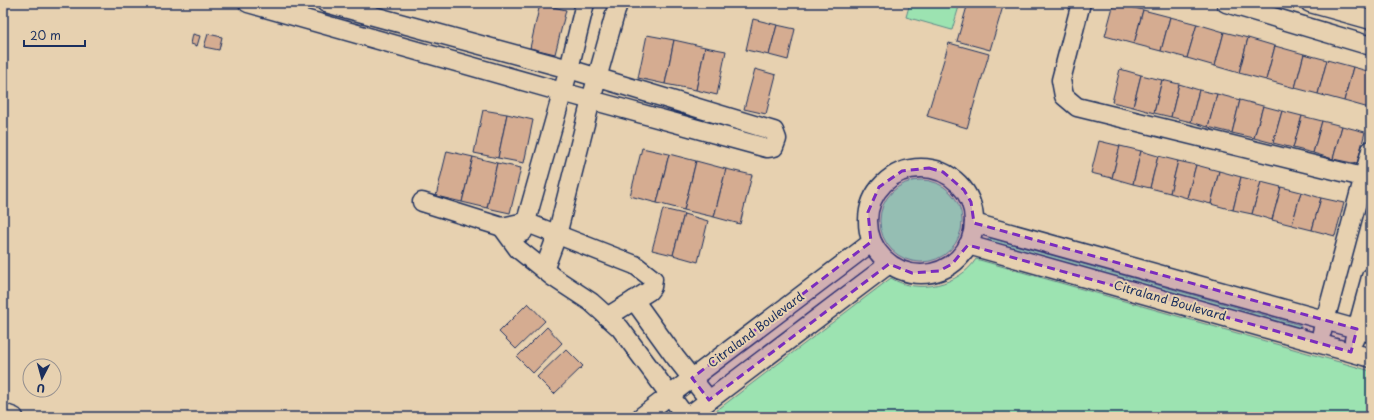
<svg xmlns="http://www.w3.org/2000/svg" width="1374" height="420" viewBox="0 0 1374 420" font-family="'Playpen Sans',sans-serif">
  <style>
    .green { fill: #9ce3b1; stroke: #5c8988 }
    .building { fill: #d5ac91; stroke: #1b2f5e }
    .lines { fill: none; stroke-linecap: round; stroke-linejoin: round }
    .minor-casing { stroke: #1b2f5e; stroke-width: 21 }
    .minor { stroke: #e7d1b0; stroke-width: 18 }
    .marked { fill: #7b2cbf; fill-opacity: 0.2; stroke: #7b2cbf; stroke-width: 3; stroke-dasharray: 8 5; stroke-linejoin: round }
    .labels { text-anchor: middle; stroke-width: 4; stroke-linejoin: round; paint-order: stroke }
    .street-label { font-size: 12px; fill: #1b2f5e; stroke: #e7d1b0 }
  </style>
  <rect width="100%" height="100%" fill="#e7d1b0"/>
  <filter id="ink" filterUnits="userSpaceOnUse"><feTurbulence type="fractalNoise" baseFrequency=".025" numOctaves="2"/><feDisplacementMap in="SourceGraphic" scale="8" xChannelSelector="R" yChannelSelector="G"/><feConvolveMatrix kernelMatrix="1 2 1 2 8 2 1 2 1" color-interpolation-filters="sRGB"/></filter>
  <g filter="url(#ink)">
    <g class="green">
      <polygon points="910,3 960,3 952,30 906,17"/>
      <circle cx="921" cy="221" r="41"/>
      <polygon points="990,238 1300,325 1301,327 1299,328 989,242 988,239"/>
      <path d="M976,259L1371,371V417H708L891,278C917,295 960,285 976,259Z"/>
    </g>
    <g class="building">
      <polygon points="968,3 1004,3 990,50 957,41"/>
      <polygon points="1114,3 1143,10 1134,44 1105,36"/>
      <polygon points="1352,3 1371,3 1371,14 1351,8"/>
      <polygon points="540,4 566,10 555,54 530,48"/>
      <polygon points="1143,10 1170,17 1161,51 1134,44"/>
      <polygon points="1170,17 1197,24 1187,58 1161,51"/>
      <polygon points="753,19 777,25 769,55 746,50"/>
      <polygon points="1197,24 1224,32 1215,66 1187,58"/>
      <polygon points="777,25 795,29 788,60 769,55"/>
      <polygon points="1224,32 1248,38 1239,73 1215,66"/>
      <polygon points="193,34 200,36 197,46 191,44"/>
      <polygon points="208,34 222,37 219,50 204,47"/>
      <polygon points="647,35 674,40 665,84 638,78"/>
      <polygon points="1248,38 1275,46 1266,80 1239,73"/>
      <polygon points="674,40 705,47 696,90 665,84"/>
      <polygon points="949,43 989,54 967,128 927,116"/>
      <polygon points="1275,46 1304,54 1295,88 1266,80"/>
      <polygon points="705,47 726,51 717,95 696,90"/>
      <polygon points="1304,54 1327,60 1318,94 1295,88"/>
      <polygon points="1327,60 1353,67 1344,101 1318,94"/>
      <polygon points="1353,67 1371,72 1371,101 1369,108 1344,101"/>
      <polygon points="755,69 776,75 766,114 744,109"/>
      <polygon points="1120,69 1141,75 1133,107 1112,102"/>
      <polygon points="1141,75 1162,80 1154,113 1133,107"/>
      <polygon points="1162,80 1179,84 1171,117 1154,113"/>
      <polygon points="1179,84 1199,90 1191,122 1171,117"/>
      <polygon points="1199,90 1217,94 1208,127 1191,122"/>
      <polygon points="1217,94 1240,100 1232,133 1208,127"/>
      <polygon points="1240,100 1263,106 1254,138 1232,133"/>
      <polygon points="1263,106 1282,111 1273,143 1254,138"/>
      <polygon points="483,110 507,114 498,158 474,153"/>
      <polygon points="1282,111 1302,116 1293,148 1273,143"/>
      <polygon points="507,114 533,120 524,163 498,158"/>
      <polygon points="1302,116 1322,121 1313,153 1293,148"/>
      <polygon points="1322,121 1342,126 1333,159 1313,153"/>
      <polygon points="1342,126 1365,132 1357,164 1333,159"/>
      <polygon points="1099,141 1120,146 1112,178 1091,173"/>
      <polygon points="1120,146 1141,151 1133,184 1112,178"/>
      <polygon points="642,148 669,154 657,203 630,196"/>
      <polygon points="447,151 473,157 462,202 436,196"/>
      <polygon points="1141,151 1158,156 1150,188 1133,184"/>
      <polygon points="669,154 696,161 684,210 657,203"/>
      <polygon points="1158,156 1178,161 1170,193 1150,188"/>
      <polygon points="473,157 497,163 487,208 462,202"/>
      <polygon points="696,161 726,169 714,217 684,210"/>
      <polygon points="1178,161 1196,165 1187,198 1170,193"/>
      <polygon points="497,163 521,168 510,213 487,208"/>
      <polygon points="1196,165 1219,171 1211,204 1187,198"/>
      <polygon points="726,169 752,175 740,224 714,217"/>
      <polygon points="1219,171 1241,177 1233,210 1211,204"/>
      <polygon points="1241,177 1261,182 1252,214 1233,210"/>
      <polygon points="1261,182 1281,187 1272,220 1252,214"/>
      <polygon points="1281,187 1301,192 1292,225 1272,220"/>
      <polygon points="1301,192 1321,198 1312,230 1292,225"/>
      <polygon points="1321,198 1344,203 1335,236 1312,230"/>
      <polygon points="663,209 684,214 673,255 652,250"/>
      <polygon points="684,214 708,221 698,262 673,255"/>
      <polygon points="528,303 545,321 516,349 499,332"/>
      <polygon points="547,327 562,343 533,373 517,357"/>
      <polygon points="566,349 583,366 554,394 537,377"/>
    </g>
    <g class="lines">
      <g class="minor-casing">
        <g id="minor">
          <polyline points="248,3 562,92 767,148 774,147 777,139 774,131 569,69 326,3"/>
          <polyline points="1081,3 1061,80 1064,96 1077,107 1371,179"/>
          <polyline points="1226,3 1371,46"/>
          <polyline points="1310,3 1371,20"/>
          <circle cx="921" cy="221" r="53"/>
          <polyline points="422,202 502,227 525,222 635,265 653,279 652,287 649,291 607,317"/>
          <polyline points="974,223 1371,333"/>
          <polyline points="502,227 518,249 553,277 591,302 620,328 686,417"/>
          <polyline points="523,232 569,69 585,3"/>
          <polyline points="968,245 1371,358"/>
          <polyline points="544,270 557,235 591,100 618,3"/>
          <polyline points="634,300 675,357 709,400"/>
          <polyline points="1322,332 1371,150"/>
          <polyline points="1354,340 1371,277"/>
          <polyline points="3,413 14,417"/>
          <polyline points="641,417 872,242"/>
          <polyline points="687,417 889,264"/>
        </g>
      </g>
      <use href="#minor" class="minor"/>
    </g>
  </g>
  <path class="marked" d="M929,168L943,172L964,190L971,202L974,223L1357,329L1351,352L968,245L952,264L939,271L912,273L889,264L709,400L692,378L871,242L868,212L879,187L902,171Z"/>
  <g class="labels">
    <g class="street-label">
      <text transform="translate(1170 301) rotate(16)" y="4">Citraland Boulevard</text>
      <text transform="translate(756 330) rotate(-37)" y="4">Citraland Boulevard</text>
    </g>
  </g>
  <rect width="1374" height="420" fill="none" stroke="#e7d1b0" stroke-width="16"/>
  <rect x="8" y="8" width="1358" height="404" fill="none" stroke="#1b2f5e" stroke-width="1.5" filter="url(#ink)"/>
  <g transform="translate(42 378) rotate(186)"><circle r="19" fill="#e7d1b0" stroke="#95908f"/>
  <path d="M0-3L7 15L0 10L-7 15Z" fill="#1b2f5e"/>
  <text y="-6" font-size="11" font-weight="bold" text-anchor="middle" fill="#1b2f5e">U</text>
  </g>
  <path d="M24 40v6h61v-6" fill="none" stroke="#1b2f5e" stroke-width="2"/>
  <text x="30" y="40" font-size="12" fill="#1b2f5e" stroke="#e7d1b0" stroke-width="3" paint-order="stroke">20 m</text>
</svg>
